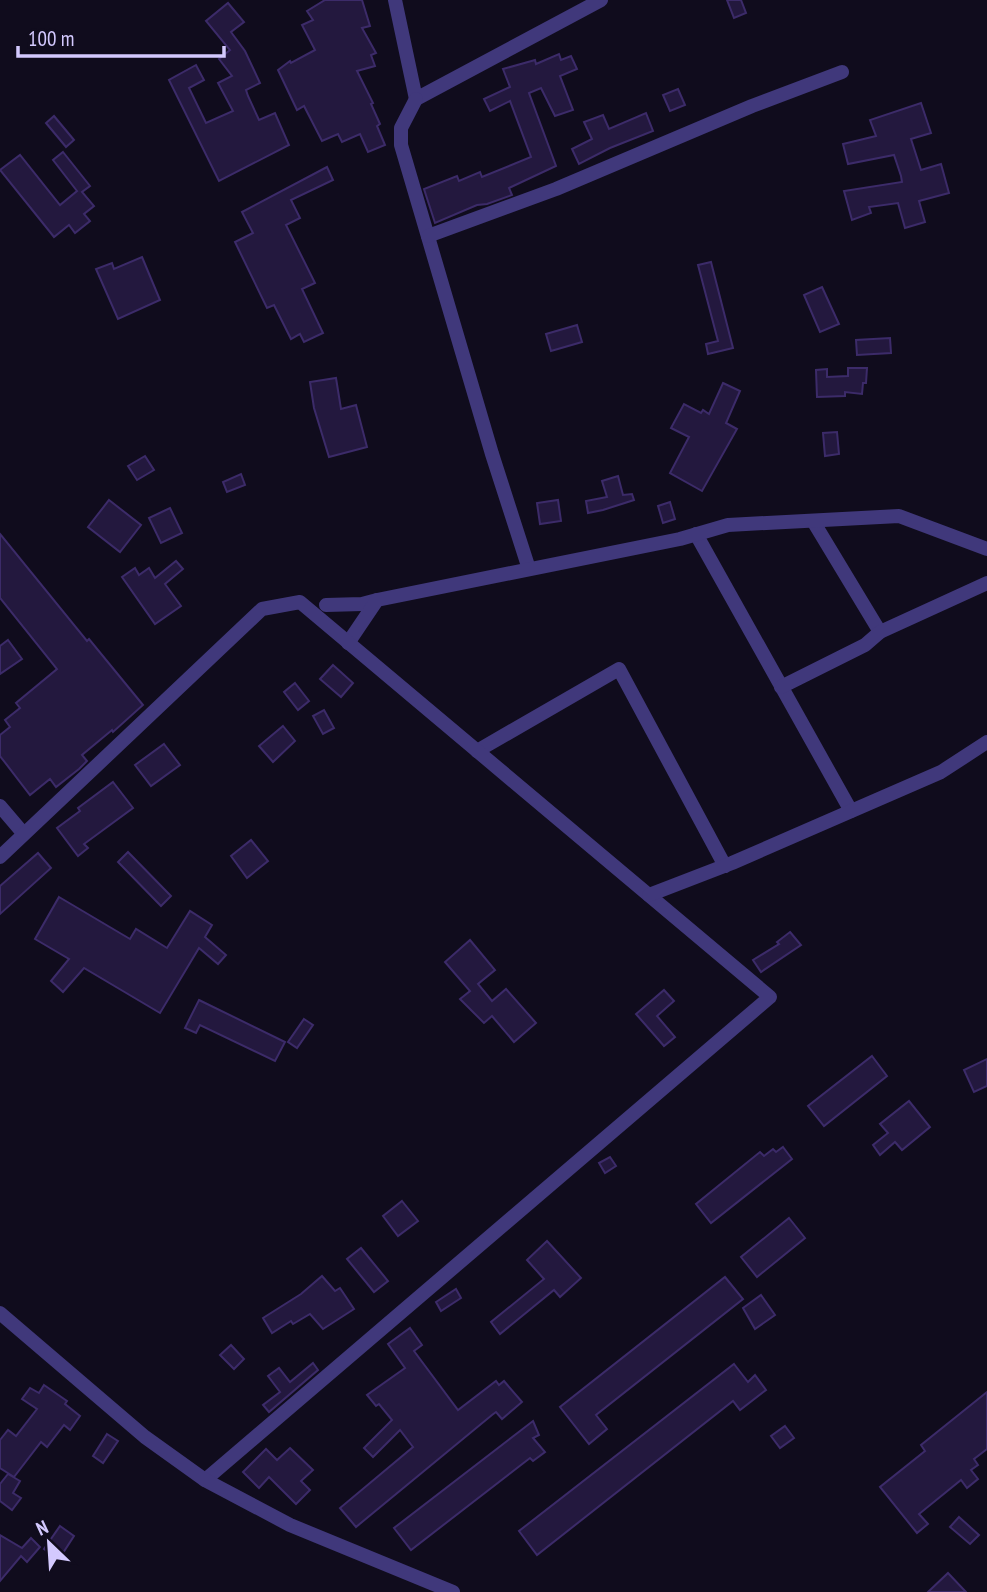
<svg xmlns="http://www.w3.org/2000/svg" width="987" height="1592" viewBox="0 0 987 1592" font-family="'PT Sans Narrow',sans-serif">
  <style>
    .building { fill: #23183e; stroke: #3c2b69; stroke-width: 2 }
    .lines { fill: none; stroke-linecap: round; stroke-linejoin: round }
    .street { stroke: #40387b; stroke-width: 14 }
  </style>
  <rect width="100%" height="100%" fill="#100c1d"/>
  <g class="building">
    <polygon points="325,0 362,0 370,26 362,28 376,53 371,55 375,66 357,71 373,103 371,104 380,124 377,126 385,145 368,152 360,134 342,142 338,134 322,141 304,106 297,110 278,70 290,61 291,63 315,50 302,25 313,20 307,11"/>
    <polygon points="727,0 741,0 746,13 734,18"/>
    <polygon points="228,3 244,22 231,32 245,51 260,83 246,90 248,96 259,120 275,113 289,145 219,181 169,80 196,65 204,80 189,88 206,123 233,111 218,83 232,76 219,59 230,50 206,21"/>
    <polygon points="559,54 561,60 571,56 577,69 560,76 573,110 555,116 541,88 529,93 556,166 509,188 512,195 487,204 477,205 435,223 424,189 457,176 459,181 480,172 482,177 531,157 510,101 490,111 484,99 510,87 503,69 535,60 536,64"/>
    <polygon points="678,89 685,105 670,111 663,95"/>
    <polygon points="921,103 931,133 911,139 921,170 941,164 949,193 919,201 925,222 905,228 898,203 869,207 871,213 852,220 844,191 902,182 901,176 894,155 848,164 843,144 876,136 870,120"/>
    <polygon points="646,113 653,131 610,148 579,164 572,149 592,139 584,122 603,115 609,129"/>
    <polygon points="54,116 74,140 66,147 46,123"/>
    <polygon points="63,152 90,186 82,192 94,206 84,214 90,221 75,233 69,225 54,237 0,170 20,155 60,205 77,191 53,160"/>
    <polygon points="327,167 333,180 291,200 300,218 286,225 315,283 302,289 323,333 304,342 300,334 291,339 274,305 267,308 235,242 253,233 242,212"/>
    <polygon points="142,257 160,300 118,319 96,269 112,263 114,269"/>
    <polygon points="711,262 733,348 708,354 706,344 718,341 698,265"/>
    <polygon points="822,287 839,324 820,332 804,295"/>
    <polygon points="577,325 582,342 551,351 546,334"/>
    <polygon points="890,338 891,353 857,355 856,340"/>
    <polygon points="848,368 867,368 866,383 863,383 862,394 845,392 845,396 817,397 816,370 827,369 827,377 848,376"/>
    <polygon points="336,378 341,409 356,405 367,447 329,457 314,408 310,382"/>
    <polygon points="723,383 740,391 726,423 737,429 702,491 670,473 689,437 671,428 684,404 701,413 703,410 709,414"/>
    <polygon points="837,432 839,454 825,456 823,433"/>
    <polygon points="145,456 154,470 137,480 128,466"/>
    <polygon points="241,474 245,485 227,492 223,482"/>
    <polygon points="618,476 623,495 632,494 634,500 603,510 588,513 586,501 607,497 602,481"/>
    <polygon points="109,500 141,525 120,552 88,527"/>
    <polygon points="558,500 561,521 540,524 537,503"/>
    <polygon points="670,502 675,519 663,523 658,506"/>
    <polygon points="170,508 182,533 161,543 149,518"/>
    <polygon points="0,534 87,641 89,639 143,705 113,732 112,730 82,755 87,761 79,769 56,787 50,779 30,795 0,756 0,735 10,727 5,720 20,708 16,703 57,669 0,598"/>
    <polygon points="176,561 183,569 165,584 181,606 155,624 122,577 135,568 139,575 149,568 155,578"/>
    <polygon points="8,640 22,659 0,674 0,646"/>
    <polygon points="333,665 353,683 341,697 320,679"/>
    <polygon points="295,683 309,701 298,710 284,692"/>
    <polygon points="324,710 334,728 323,734 313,716"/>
    <polygon points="283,726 295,741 273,762 259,746"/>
    <polygon points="164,744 180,765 151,786 135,765"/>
    <polygon points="113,782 133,808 84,844 88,848 78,856 57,828 80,811 78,808"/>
    <polygon points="251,840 268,861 247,878 231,856"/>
    <polygon points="128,852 171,896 161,906 118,862"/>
    <polygon points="38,853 51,868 0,914 0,886"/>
    <polygon points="59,897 130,939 136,929 167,948 190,911 212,925 205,937 226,955 218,964 199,948 160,1013 84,968 63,992 51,981 69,959 35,939"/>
    <polygon points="790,932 801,945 761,972 753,960 779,944 777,942"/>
    <polygon points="470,940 495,970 478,984 492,1001 506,989 536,1023 514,1042 492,1016 484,1023 460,999 470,991 445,962"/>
    <polygon points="664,990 674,1001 657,1016 675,1037 664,1046 636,1014"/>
    <polygon points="199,1000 285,1042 275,1061 200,1025 196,1033 185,1028"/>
    <polygon points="304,1019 313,1025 297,1048 288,1042"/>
    <polygon points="872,1056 887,1076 824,1126 808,1106"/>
    <polygon points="987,1059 987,1086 974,1092 964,1070"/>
    <polygon points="909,1101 930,1127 902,1150 895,1142 880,1155 873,1145 888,1133 880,1124"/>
    <polygon points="783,1147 792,1159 711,1223 696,1204 760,1152 764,1156 773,1149 776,1152"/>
    <polygon points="610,1157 616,1166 605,1173 599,1163"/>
    <polygon points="402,1201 418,1221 398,1236 383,1216"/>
    <polygon points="789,1218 805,1238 757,1277 741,1257"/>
    <polygon points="547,1241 581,1278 560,1297 554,1290 500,1334 491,1322 544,1279 527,1260"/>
    <polygon points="361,1248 388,1281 374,1292 347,1259"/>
    <polygon points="322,1276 335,1291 340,1288 354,1309 323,1329 310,1314 293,1324 291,1321 272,1333 263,1318 301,1294"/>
    <polygon points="725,1277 743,1299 596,1415 607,1429 589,1444 560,1407"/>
    <polygon points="456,1289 461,1298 441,1311 436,1302"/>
    <polygon points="761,1295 775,1315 755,1329 743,1308"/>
    <polygon points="410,1328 422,1345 414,1351 458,1410 496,1381 499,1385 504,1381 522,1402 502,1419 496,1412 492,1415 356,1527 340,1508 413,1447 400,1430 373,1457 364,1448 392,1420 379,1404 376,1406 367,1395 405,1368 388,1344"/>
    <polygon points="231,1345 244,1359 234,1369 220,1355"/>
    <polygon points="313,1363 318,1370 269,1412 263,1405 280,1392 268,1376 279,1368 290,1382"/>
    <polygon points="734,1364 748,1382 755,1375 766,1390 740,1410 733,1401 537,1555 519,1531"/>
    <polygon points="44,1385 67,1401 65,1404 80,1416 70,1430 64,1425 47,1447 41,1442 14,1477 0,1468 0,1440 8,1430 16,1436 37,1409 22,1399 30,1388 39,1393"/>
    <polygon points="987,1392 987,1449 974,1459 978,1465 971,1470 978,1479 967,1488 961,1480 919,1514 928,1524 917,1533 880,1487 925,1451 921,1445"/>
    <polygon points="533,1421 539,1435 533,1438 545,1452 533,1461 530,1458 411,1550 394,1528"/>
    <polygon points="785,1426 794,1438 780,1448 771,1436"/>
    <polygon points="107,1434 118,1441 103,1463 93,1456"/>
    <polygon points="290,1448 313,1470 301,1481 310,1490 296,1504 269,1477 259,1488 243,1472 266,1449 277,1460"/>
    <polygon points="8,1474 20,1481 13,1493 21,1498 12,1510 0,1501 0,1484"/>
    <polygon points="959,1517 979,1535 970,1544 950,1527"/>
    <polygon points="60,1526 74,1536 59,1559 44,1549"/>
    <polygon points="0,1535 22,1548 31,1538 40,1547 27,1562 21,1556 0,1581"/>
    <polygon points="948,1573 966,1592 928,1592"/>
  </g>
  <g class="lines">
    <g class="street">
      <polyline points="395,0 416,99 601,0"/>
      <polyline points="416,99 401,128 401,145 492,454 529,569"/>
      <polyline points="428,236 556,189 752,106 842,72"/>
      <polyline points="813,521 880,632"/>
      <polyline points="696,534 851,811"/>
      <polyline points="326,605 362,604 377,600"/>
      <polyline points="348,643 377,600 680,539 728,525 899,516 987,549"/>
      <polyline points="781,687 865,645 880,632 987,583"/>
      <polyline points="477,751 619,669 725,866"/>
      <polyline points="0,806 23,833"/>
      <polyline points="0,857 262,609 300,602 770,997 205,1480"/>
      <polyline points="649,895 732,863 941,772 987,742"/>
      <polyline points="0,1313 145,1437 205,1480 290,1525 453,1592"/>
    </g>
  </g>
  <g transform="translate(49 1543) rotate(335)" stroke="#100c1d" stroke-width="5" paint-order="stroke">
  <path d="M0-5L12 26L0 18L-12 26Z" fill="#d3c9fe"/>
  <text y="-10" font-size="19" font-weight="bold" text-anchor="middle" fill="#d3c9fe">N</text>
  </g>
  <path d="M18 46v10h206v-10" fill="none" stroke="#d3c9fe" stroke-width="3.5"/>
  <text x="28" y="46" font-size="21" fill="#d3c9fe" stroke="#100c1d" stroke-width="5" paint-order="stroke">100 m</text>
</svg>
